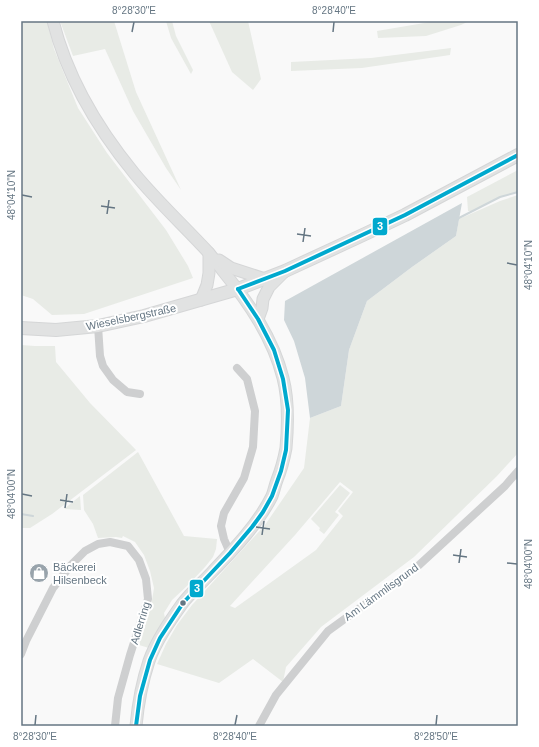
<svg xmlns="http://www.w3.org/2000/svg" width="539" height="747" viewBox="0 0 539 747" font-family="Helvetica,sans-serif">
  <style>
    .green { fill: #e8ebe6; fill-rule: evenodd }
    .water { fill: #ced6d9 }
    .lines { fill: none; stroke-linecap: round; stroke-linejoin: round }
    .stream { stroke: #ced6d9; stroke-width: 2 }
    .secondary-casing { stroke: #d5d6d7; stroke-width: 13 }
    .primary-casing { stroke: #d5d6d7; stroke-width: 14 }
    .street { stroke: #cecfd0; stroke-width: 8 }
    .secondary { stroke: #e1e2e2; stroke-width: 11 }
    .primary { stroke: #e1e2e2; stroke-width: 12 }
    .bus-1-casing { stroke: #fff; stroke-width: 7 }
    .bus-1 { stroke: #00a9ce; stroke-width: 4 }
    .ticks { fill: none; stroke: #657683; stroke-width: 1.5 }
    .bus-dot { fill: #657683; stroke: #fff; stroke-width: 1.5 }
    .labels { text-anchor: middle; stroke-width: 4; stroke-linejoin: round; paint-order: stroke }
    .street-label { font-size: 11px; fill: #657683; stroke: #fff }
    .poi-label { font-size: 11px; fill: #657683; stroke: #fff; text-anchor: start }
    .line-badge { stroke: #fff; stroke-width: 1.5 }
    .badge-label { font-size: 11px; text-anchor: middle; font-weight: bold; fill: #fff }
    .neatline { fill: none; stroke: #657683; stroke-width: 1.5 }
    .ticks-label { font-size: 10px; text-anchor: middle; fill: #657683 }
  </style>
  <rect width="100%" height="100%" fill="#f9f9f9"/>
  <g class="green">
    <polygon points="21,21 47,21 54,49 78,108 107,153 166,230 188,266 193,278 84,314 52,315 33,299 21,295"/>
    <polygon points="60,21 114,21 136,92 181,190 166,168 133,111 105,49 73,56"/>
    <polygon points="166,21 172,21 176,36 193,70 191,74 171,38"/>
    <polygon points="209,21 248,21 261,79 253,90 232,72"/>
    <polygon points="436,21 469,21 461,25 426,36 378,38 377,31"/>
    <polygon points="451,48 450,55 362,68 291,71 291,62 371,58"/>
    <polygon points="518,170 518,192 500,197 472,211 468,211 467,197"/>
    <path d="M518,195V453L497,476L414,557L321,627L286,667L283,682L253,659L219,683L157,664L166,644L177,625L192,605L265,525L304,468L310,418L341,406L349,350L367,301L412,267L456,236L459,219L500,201ZM340,482L353,492L338,511L343,516L316,550L235,608L230,606L295,535Z"/>
    <polygon points="21,345 35,346 55,346 56,362 90,403 136,450 52,514 30,528 21,528"/>
    <polygon points="138,452 184,536 217,539 216,549 213,557 205,567 188,585 172,600 164,613 165,618 157,631 149,648 139,645 151,606 154,588 150,571 144,555 135,542 123,536 122,538 116,537 98,538 93,524 84,510 83,495"/>
    <polygon points="340,485 350,493 335,512 339,515 324,534 319,530 320,528 311,519"/>
    <polygon points="80,496 81,510 64,509"/>
  </g>
  <polygon class="water" points="462,203 456,236 412,267 367,301 349,350 341,406 310,418 305,378 294,341 284,320 285,301"/>
  <g class="lines">
    <g class="stream">
      <polyline points="457,219 500,197 518,192"/>
      <polyline points="21,514 33,516"/>
    </g>
    <g class="secondary-casing">
      <g id="secondary">
        <path d="M53,21C67,77 98,129 134,173C157,201 183,225 208,252C213,258 218,264 223,271C249,303 273,338 283,378C289,401 288,426 286,448C284,459 281,470 277,480C275,485 274,491 272,496C258,524 235,548 213,571C203,582 191,592 182,604C170,621 156,641 149,661C142,682 138,704 136,726"/>
        <polyline points="219,260 231,268 265,279"/>
        <polyline points="201,300 207,285 209,273 209,253"/>
        <polyline points="258,319 262,308 263,299 269,287 285,271"/>
      </g>
    </g>
    <g class="primary-casing">
      <polyline id="primary" points="21,328 56,330 98,326 144,316 238,289 285,271 365,234 405,215 518,155"/>
    </g>
    <g class="street">
      <polyline points="98,326 100,356 103,366 113,380 127,392 140,394"/>
      <polyline points="230,553 224,539 221,526 224,513 244,478 253,447 255,411 247,379 237,368"/>
      <polyline points="21,654 26,641 53,588 71,565 85,551 98,544 110,542 128,546 139,560 146,579 148,599 130,655 118,698 115,726"/>
      <polyline points="259,726 276,695 328,631 418,566 505,486 518,471"/>
    </g>
    <use href="#secondary" class="secondary"/>
    <use href="#primary" class="primary"/>
    <g class="bus-1-casing">
      <g id="bus-1">
        <polyline points="238,289 285,271 405,215 518,155"/>
        <polyline points="136,726 140,696 150,660 160,638 183,603 230,553 252,527 263,512 272,496 281,471 286,450 288,410 283,379 274,350 258,319 238,289"/>
      </g>
    </g>
    <use href="#bus-1" class="bus-1"/>
  </g>
  <path class="ticks" d="M132,32L134,22M333,32L334,22M22,195L32,197M101,206L115,208M107,214L109,200M297,234L311,236M303,242L305,228M507,263L517,265M22,494L32,496M60,500L73,502M65,508L67,494M256,527L270,529M262,535L264,521M453,555L467,557M459,563L461,549M507,563L517,564M35,725L36,715M235,725L237,715M436,725L437,715"/>
  <defs>
    <g id="shop-disc" transform="scale(1)"><circle r="9.5" fill="#99a4ac" stroke="#fff"/><path d="M-5-2.5h2.3a2.7 3.5 0 0 1 5.4 0H5L5.5 6h-11ZM-1.5-2.5h3a1.5 2.3 0 0 0-3 0Z" fill="#fff"/></g>
  </defs>
  <g fill-rule="evenodd">
    <use href="#shop-disc" x="39" y="573"/>
  </g>
  <circle class="bus-dot" cx="183" cy="603" r="3.5"/>
  <g class="labels">
    <g class="street-label">
      <text transform="translate(131 317) rotate(-12)" y="4">Wieselsbergstraße</text>
      <text transform="translate(381 592) rotate(-36)" y="4">Am Lämmlisgrund</text>
      <text transform="translate(140 623) rotate(-73)" y="4">Adlerring</text>
    </g>
    <g class="poi-label">
      <text x="53" y="571">Bäckerei<tspan x="53" dy="13">Hilsenbeck</tspan></text>
    </g>
  </g>
  <g class="line-badge">
    <rect x="372" y="217" width="16" height="19" rx="4" fill="#00a9ce"/>
    <rect x="189" y="579" width="15" height="19" rx="4" fill="#00a9ce"/>
  </g>
  <g class="badge-label">
    <text x="380" y="230">3</text>
    <text x="197" y="592">3</text>
  </g>
  <rect width="539" height="747" fill="none" stroke="#ffffff" stroke-width="44"/>
  <rect x="22" y="22" width="495" height="703" class="neatline"/>
  <g class="ticks-label">
    <text x="134" y="14">8°28'30"E</text>
    <text x="334" y="14">8°28'40"E</text>
    <text transform="translate(11 195) rotate(-90)" y="4">48°04'10"N</text>
    <text transform="translate(528 265) rotate(-90)" y="4">48°04'10"N</text>
    <text transform="translate(11 494) rotate(-90)" y="4">48°04'00"N</text>
    <text transform="translate(528 564) rotate(-90)" y="4">48°04'00"N</text>
    <text x="35" y="740">8°28'30"E</text>
    <text x="235" y="740">8°28'40"E</text>
    <text x="436" y="740">8°28'50"E</text>
  </g>
</svg>
